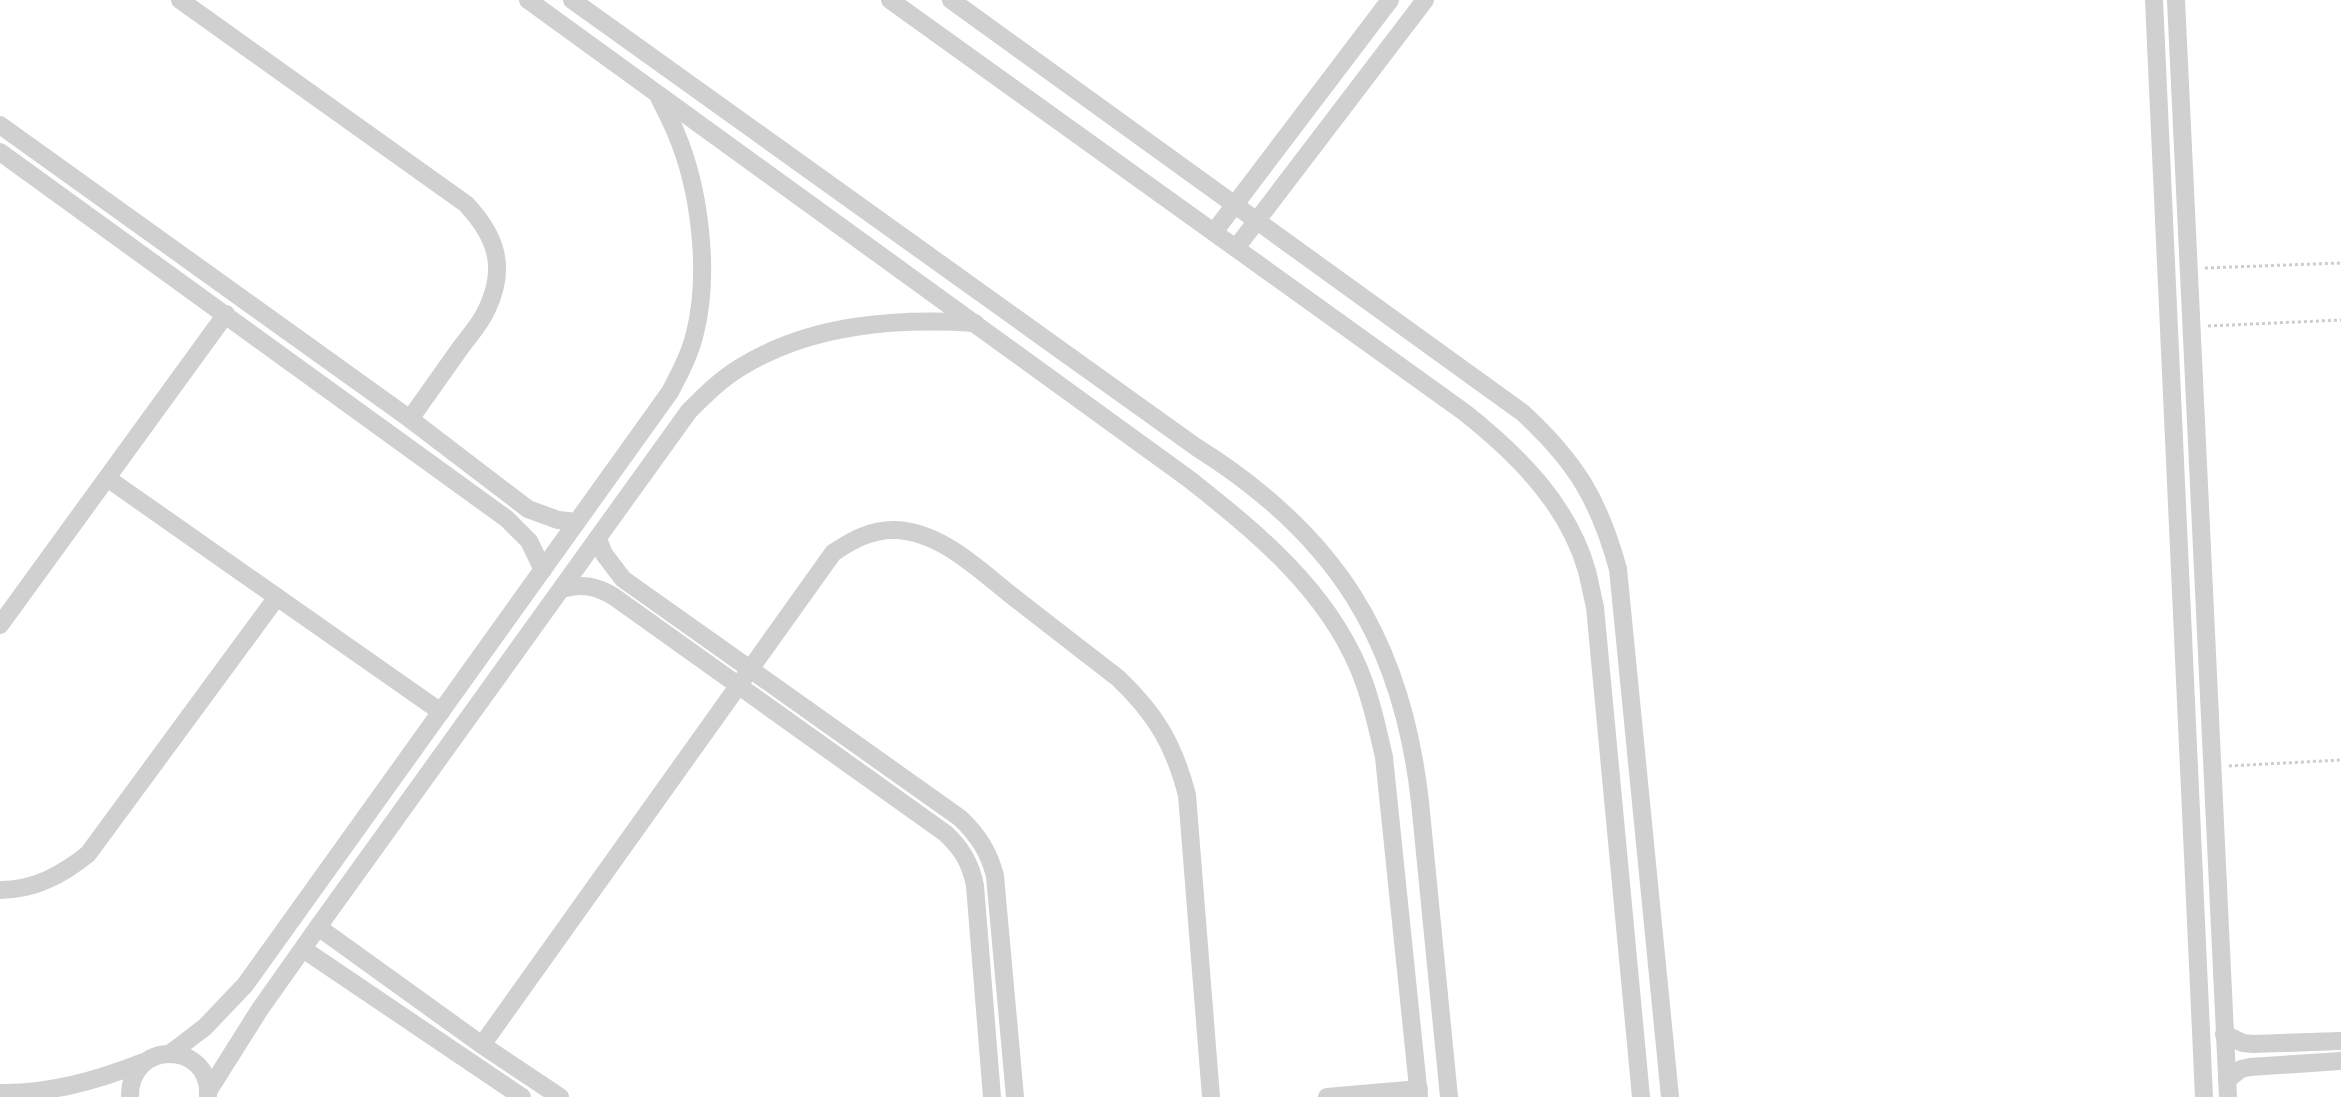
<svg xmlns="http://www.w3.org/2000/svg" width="2341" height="1097" viewBox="0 0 2341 1097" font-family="'Roboto Condensed',sans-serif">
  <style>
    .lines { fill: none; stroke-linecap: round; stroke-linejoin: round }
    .path { stroke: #cdcdcd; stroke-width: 3; stroke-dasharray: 3 3; stroke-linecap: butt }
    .minor { stroke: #d0d0d0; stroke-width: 18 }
  </style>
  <rect width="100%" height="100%" fill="#fff"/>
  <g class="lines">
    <g class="path">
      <polyline points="2205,268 2341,263"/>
      <polyline points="2208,326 2341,320"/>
      <polyline points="2229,766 2341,760"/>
    </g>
    <g class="minor">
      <path d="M180,0L466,204C496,236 507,267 487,309C481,323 470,335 461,347C444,371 427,395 410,419"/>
      <path d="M528,0L1189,479C1256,532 1325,588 1359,669C1371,698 1377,727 1384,757L1419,1097"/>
      <path d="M572,0L1196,447C1335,534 1402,639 1420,802L1449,1097"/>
      <path d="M890,0L1464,412C1517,454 1568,504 1587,571C1590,583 1592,595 1595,607L1641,1097"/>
      <path d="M951,0L1523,413C1576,462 1599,500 1618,569L1670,1097"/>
      <polyline points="2154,0 2204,1097"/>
      <polyline points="2176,0 2228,1097"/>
      <polyline points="0,125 410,419 528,509 558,520 577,522"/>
      <polyline points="0,152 507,519 529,541 543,570"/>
      <polyline points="1214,232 1390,0"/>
      <polyline points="1236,248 1425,0"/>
      <polyline points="107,478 441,712"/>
      <path d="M598,539L604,554L623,579L960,818C978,835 989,852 995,876L1015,1097"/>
      <path d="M562,589C581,583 596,586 613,596L945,833C962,848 971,864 975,886L992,1097"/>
      <polyline points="0,625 226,314"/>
      <path d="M0,890C34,890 62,875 88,854L277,597"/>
      <polyline points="318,927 482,1045 560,1097"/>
      <polyline points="303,949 522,1097"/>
      <polyline points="2224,1034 2243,1043 2253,1044 2341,1041"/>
      <path d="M482,1045L833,553C852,540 872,529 896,530C944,532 984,575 1020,602C1053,628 1086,653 1118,678C1156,714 1174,745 1187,795L1211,1097"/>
      <path d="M171,1053L205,1027L245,985L670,392C680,373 690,354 695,333C710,273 700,189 676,133C671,120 664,108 658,95"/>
      <polyline points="2227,1080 2241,1069 2250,1067 2341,1061"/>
      <path d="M209,1090L260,1009L318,927L689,411C705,395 721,379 741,367C811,324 896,318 975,323"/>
      <path d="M0,1093C50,1094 98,1080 144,1062"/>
      <path d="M130,1097C129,1039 211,1041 208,1095"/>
      <polyline points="1327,1097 1419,1089"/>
    </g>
  </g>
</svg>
